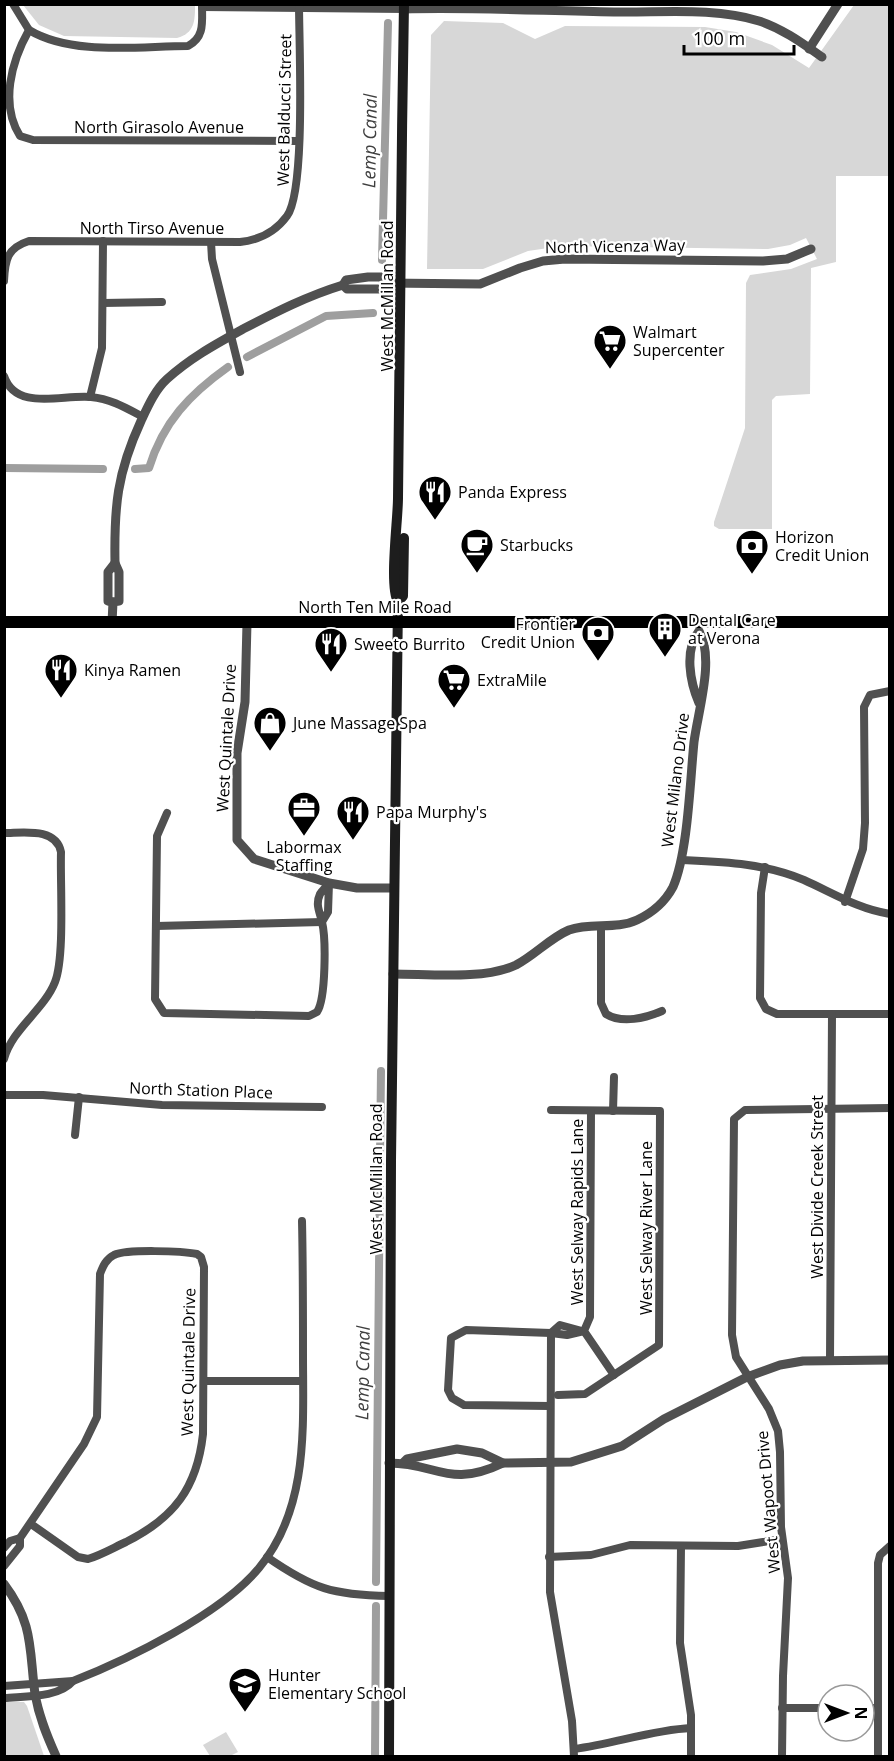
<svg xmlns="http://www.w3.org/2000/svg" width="894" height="1761" viewBox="0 0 894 1761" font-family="'Open Sans',sans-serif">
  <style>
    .green { fill: #d7d7d7 }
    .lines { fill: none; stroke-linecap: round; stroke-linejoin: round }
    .canal { stroke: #9e9e9e; stroke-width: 8 }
    .minor { stroke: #505050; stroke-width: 8 }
    .tertiary { stroke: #505050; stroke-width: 9 }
    .secondary { stroke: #1d1d1d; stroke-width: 10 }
    .primary { stroke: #000; stroke-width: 12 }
    .labels { text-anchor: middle; stroke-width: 4.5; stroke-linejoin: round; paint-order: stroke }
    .street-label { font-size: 16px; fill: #000; stroke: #fff }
    .poi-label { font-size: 16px; fill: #000; stroke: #fff; text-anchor: start }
    .water-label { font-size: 18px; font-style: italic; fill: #3f3f3f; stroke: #fff }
  </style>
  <rect width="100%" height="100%" fill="#fff"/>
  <g class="green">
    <path d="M23,5H195C195,20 195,33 177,38L64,36L39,25Z"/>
    <polygon points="854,5 889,5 889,176 836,176 836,262 811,268 810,394 776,396 772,400 772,529 719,529 714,526 714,522 745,428 746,283 750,275 791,269 817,259 806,238 790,245 768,249 562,246 528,251 483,269 427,269 431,35 444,21 503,23 535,39 565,26 705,27 736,32 772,45 809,68"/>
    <polygon points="5,1702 24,1702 27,1706 44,1756 5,1756"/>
    <polygon points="226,1732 238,1752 230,1756 210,1756 203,1745"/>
  </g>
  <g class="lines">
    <g class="canal">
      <polyline points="382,260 388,23"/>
      <polyline points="247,357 326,316 373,313"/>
      <polyline points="4,468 103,469"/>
      <path d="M135,469L149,468C163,422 190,394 228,367"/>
      <polyline points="380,1158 381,1071"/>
      <polyline points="376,1582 380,1164"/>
      <polyline points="375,1756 376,1606"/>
    </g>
    <g class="minor">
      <path d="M13,4L29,30C11,62 0,104 20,136L33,140L299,141"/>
      <polyline points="202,7 404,9"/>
      <path d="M29,30C72,56 139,46 188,46C205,37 202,22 202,4"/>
      <polyline points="211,242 212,259 240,372"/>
      <path d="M4,281C5,260 7,248 29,241L240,242C259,240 276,231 287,216C306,190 299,44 299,4"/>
      <polyline points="103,303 162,302"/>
      <path d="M4,376C16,412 63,394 91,397C111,399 126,408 143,417"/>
      <polyline points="90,397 102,348 103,241"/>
      <path d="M167,813L157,836L155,999L164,1013L309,1016L317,1012C326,999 326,938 322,922C320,912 315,905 320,894C322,891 327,886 329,883L328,912L322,922"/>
      <path d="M4,833C23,833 56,827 61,852C60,882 65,957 55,982C44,1010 12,1029 4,1059"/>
      <path d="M681,860C724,862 763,863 804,880C833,893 858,909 890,914"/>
      <polyline points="765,867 761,893 760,998 766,1009 777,1014 890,1014"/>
      <polyline points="845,902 863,849 865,823 864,707 870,695 890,691"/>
      <polyline points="156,926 322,922"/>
      <path d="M601,926V1003L606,1014C622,1024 646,1018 662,1011"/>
      <polyline points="4,1095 43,1095 162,1105 322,1107"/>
      <polyline points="551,1110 660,1111 659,1345 585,1394 558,1395"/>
      <polyline points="591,1111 590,1317 584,1331 614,1375"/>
      <polyline points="613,1111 614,1077"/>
      <polyline points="75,1135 79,1097"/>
      <polyline points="551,1333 550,1592 572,1721 574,1756"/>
      <polyline points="551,1333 560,1325 582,1331"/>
      <polyline points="830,1360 832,1014"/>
      <polyline points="204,1381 303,1381"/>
      <polyline points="550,1406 464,1405 452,1398 448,1390 451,1338 466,1330 551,1333 567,1335 584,1331"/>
      <path d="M20,1538L84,1444L97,1417L100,1274C103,1266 106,1259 114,1255C127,1249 182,1251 197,1254L201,1257L204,1267L203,1434C197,1488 174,1518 126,1542C113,1548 101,1555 88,1559L78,1557L31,1524"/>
      <polyline points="681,1546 680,1643 691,1715 691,1756"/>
      <polyline points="4,1548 10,1541 20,1538 20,1546 4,1566"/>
      <path d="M267,1557C313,1589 333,1595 389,1596"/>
      <polyline points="549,1557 591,1555 630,1545 738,1546 782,1539"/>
      <path d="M73,1681C129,1659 221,1614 259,1568C309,1508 303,1427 303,1354C303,1310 303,1265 302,1221"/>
      <path d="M4,1686L73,1681C59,1698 25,1696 4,1698"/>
      <polyline points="782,1708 828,1708"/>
      <polyline points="864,1708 878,1708"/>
      <path d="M574,1749C614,1744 651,1730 691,1728"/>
      <polyline points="782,1756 783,1676 788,1578 781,1527 780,1452 778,1431 769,1409 736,1357 732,1335 734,1119 745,1110 890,1108"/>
      <polyline points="878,1756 878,1563 880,1555 890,1546"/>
    </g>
    <g class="tertiary">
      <path d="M404,9C474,7 544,11 614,12C660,13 714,7 759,21C783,29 802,43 822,57"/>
      <polyline points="809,49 838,4"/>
      <polygon points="368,277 383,277 384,289 347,289 343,285 346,280"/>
      <polyline points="386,283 480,284 520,268 543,261 565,259 763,261 787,259 811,249"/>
      <path d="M115,563C114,507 117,473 141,421C148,406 155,390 167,379C190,358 216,344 243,329C276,312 307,296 343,285"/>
      <polyline points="112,623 113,602 108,601 108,572 115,563 119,572 119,601 113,602"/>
      <polyline points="247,623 245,702 237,753 237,840 254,859 329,883 357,888 394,888"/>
      <path d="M393,974C429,974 484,980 516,965C535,955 550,938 569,930C591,922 616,930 637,920C652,913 665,902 673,887C688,853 690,781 694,742C698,711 715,658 699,631C684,650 690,682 699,703"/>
      <path d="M389,1463C437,1463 449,1489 503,1463"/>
      <polyline points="403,1463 407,1459 457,1449 482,1453 503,1463 571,1462 622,1446 664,1419 747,1377 780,1365 803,1361 890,1360"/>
      <path d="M4,1584C34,1624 29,1648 35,1694C39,1717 47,1736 56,1756"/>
    </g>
    <g class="secondary">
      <polyline points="398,602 403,596 404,538"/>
      <path d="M389,1756L391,1161L398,602C389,586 398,520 398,498C400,335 401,169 404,4"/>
    </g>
    <polyline class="primary" points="4,622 890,622"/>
  </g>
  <defs>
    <g id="supermarket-pin" transform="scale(1.725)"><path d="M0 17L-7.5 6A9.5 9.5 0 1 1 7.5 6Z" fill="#000" stroke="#fff"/><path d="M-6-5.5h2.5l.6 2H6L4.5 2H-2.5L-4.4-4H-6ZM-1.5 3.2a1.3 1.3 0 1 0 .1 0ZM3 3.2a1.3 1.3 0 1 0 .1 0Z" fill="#fff"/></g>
    <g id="restaurant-pin" transform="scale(1.725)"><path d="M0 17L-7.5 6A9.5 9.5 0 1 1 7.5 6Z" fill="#000" stroke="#fff"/><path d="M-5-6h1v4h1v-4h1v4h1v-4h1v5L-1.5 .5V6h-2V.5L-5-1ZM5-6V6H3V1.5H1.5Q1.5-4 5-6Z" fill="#fff"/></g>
    <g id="cafe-pin" transform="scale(1.725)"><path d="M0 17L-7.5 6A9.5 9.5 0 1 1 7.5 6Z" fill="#000" stroke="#fff"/><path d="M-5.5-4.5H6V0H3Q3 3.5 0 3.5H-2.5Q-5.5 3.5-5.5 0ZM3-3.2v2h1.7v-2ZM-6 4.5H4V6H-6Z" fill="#fff"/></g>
    <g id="bank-pin" transform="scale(1.725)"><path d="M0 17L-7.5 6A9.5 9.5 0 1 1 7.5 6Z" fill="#000" stroke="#fff"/><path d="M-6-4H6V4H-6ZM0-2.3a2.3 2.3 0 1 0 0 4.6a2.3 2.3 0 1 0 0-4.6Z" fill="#fff"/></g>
    <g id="building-pin" transform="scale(1.725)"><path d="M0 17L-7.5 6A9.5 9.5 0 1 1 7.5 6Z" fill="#000" stroke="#fff"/><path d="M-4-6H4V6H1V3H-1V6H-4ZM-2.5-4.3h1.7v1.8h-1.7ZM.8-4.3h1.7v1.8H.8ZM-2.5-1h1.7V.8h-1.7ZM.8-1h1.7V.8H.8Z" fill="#fff"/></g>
    <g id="shop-pin" transform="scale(1.725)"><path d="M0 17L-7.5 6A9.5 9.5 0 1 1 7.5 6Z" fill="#000" stroke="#fff"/><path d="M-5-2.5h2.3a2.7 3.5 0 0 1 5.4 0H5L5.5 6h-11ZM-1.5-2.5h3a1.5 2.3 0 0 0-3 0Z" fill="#fff"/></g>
    <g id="office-pin" transform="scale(1.725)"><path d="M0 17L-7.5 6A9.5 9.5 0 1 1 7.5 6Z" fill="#000" stroke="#fff"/><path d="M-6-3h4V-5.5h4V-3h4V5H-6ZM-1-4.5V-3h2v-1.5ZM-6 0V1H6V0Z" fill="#fff"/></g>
    <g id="school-pin" transform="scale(1.725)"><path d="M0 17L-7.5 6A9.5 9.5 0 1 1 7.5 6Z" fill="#000" stroke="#fff"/><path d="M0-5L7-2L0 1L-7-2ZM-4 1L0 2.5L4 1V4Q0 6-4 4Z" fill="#fff"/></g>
  </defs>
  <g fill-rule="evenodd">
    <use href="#supermarket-pin" x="610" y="341"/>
    <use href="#restaurant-pin" x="435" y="492"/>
    <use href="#cafe-pin" x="477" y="545"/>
    <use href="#bank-pin" x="752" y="546"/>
    <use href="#building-pin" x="665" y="629"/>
    <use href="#bank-pin" x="598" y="633"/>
    <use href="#restaurant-pin" x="331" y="644"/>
    <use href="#restaurant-pin" x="61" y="670"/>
    <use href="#supermarket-pin" x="454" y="680"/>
    <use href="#shop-pin" x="270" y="723"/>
    <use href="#office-pin" x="304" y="808"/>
    <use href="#restaurant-pin" x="353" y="812"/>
    <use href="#school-pin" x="245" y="1684"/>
  </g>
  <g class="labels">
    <g class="street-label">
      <text transform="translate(284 110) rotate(-89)" y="6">West Balducci Street</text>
      <text x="159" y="133">North Girasolo Avenue</text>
      <text x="152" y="234">North Tirso Avenue</text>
      <text transform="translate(615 246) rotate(-1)" y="6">North Vicenza Way</text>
      <text transform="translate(387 296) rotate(-90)" y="6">West McMillan Road</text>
      <text x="375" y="613">North Ten Mile Road</text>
      <text transform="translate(226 738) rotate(-87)" y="6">West Quintale Drive</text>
      <text transform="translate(675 780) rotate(-83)" y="6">West Milano Drive</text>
      <text transform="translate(201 1090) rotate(2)" y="6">North Station Place</text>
      <text transform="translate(376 1179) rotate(-90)" y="6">West McMillan Road</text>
      <text transform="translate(817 1187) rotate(-90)" y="6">West Divide Creek Street</text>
      <text transform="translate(577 1212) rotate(-90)" y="6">West Selway Rapids Lane</text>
      <text transform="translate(646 1228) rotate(-90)" y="6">West Selway River Lane</text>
      <text transform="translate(188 1362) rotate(-89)" y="6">West Quintale Drive</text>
      <text transform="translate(768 1502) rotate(-95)" y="6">West Wapoot Drive</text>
    </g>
    <g class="poi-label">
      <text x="633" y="338">Walmart<tspan x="633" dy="18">Supercenter</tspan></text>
      <text x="458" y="498">Panda Express</text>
      <text x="775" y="543">Horizon<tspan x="775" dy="18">Credit Union</tspan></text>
      <text x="500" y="551">Starbucks</text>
      <text x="688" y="626">Dental Care<tspan x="688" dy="18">at Verona</tspan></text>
      <text x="575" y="630" text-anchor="end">Frontier<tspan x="575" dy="18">Credit Union</tspan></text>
      <text x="354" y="650">Sweeto Burrito</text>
      <text x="84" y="676">Kinya Ramen</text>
      <text x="477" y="686">ExtraMile</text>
      <text x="293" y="729">June Massage Spa</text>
      <text x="376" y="818">Papa Murphy's</text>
      <text x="304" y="853" text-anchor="middle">Labormax<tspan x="304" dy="18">Staffing</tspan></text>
      <text x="268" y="1681">Hunter<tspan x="268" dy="18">Elementary School</tspan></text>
    </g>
    <g class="water-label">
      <text transform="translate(370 141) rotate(-89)" y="6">Lemp Canal</text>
      <text transform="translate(363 1373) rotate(-89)" y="6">Lemp Canal</text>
    </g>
  </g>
  <rect width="894" height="1761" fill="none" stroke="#000000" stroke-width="12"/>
  <g transform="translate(846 1713) rotate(90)"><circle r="28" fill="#ffffff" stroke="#999999" stroke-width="1.5"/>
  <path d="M0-4.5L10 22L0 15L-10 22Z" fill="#000000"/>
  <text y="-9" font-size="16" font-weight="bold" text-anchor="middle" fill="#000000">N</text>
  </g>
  <path d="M684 45v9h110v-9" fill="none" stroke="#000000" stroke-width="3"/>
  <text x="693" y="45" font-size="18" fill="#000000" stroke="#ffffff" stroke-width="4.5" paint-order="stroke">100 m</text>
</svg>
